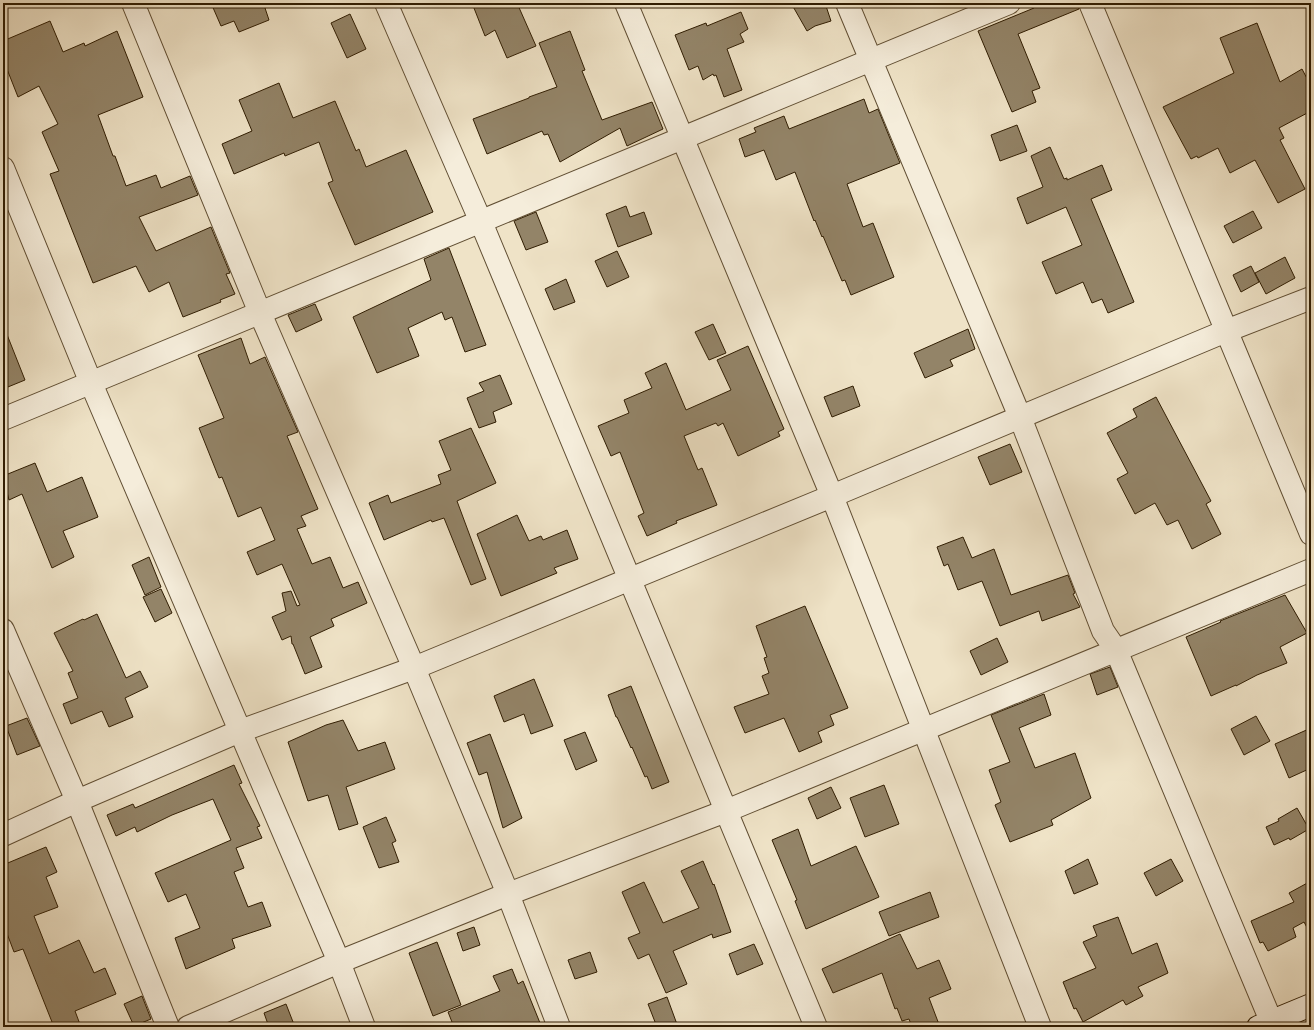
<svg xmlns="http://www.w3.org/2000/svg" width="1314" height="1030" viewBox="0 0 1314 1030" font-family="'IM FELL DW Pica',serif">
  <style>
    .building { fill: #938468; stroke: #301d02 }
    .lines { fill: none; stroke-linecap: round; stroke-linejoin: round }
    .street-casing { stroke: #604e33; stroke-width: 24 }
    .secondary-casing { stroke: #301d02; stroke-width: 24 }
    .street { stroke: #f5eddb; stroke-width: 22 }
    .secondary { stroke: #f5eddb; stroke-width: 22 }
  </style>
  <rect width="100%" height="100%" fill="#efe3c7"/>
  <filter id="stains"><feTurbulence type="fractalNoise" baseFrequency=".005" numOctaves="4"/><feColorMatrix values="0 0 0 0 .2 0 0 0 0 .09 0 0 0 0 .02 0 0 0 .5 -.17"/></filter>
  <radialGradient id="worn" r=".72"><stop offset=".6" stop-color="#630" stop-opacity="0"/><stop offset="1" stop-color="#630" stop-opacity=".3"/></radialGradient>
  <g class="building">
    <polygon points="211,3 276,3 265,8 269,20 239,32 234,21 221,26"/>
    <polygon points="472,3 517,3 536,46 507,58 495,30 485,36"/>
    <polygon points="791,3 825,3 831,21 815,26 807,31"/>
    <polygon points="1032,3 1078,3 1079,9 1018,34 1040,88 1032,91 1036,102 1012,112 978,31 1034,8"/>
    <polygon points="741,12 748,29 740,34 744,42 727,49 742,90 724,97 716,75 714,76 713,74 703,80 698,66 689,70 675,35 706,23 707,26"/>
    <polygon points="350,14 366,49 347,58 331,23"/>
    <polygon points="50,21 63,52 84,43 85,46 117,31 143,97 98,115 113,156 115,156 126,186 156,175 161,188 190,176 198,195 139,217 156,251 211,227 230,273 226,274 235,294 220,300 221,302 183,317 169,282 149,292 136,266 93,283 50,174 59,171 42,132 58,124 39,86 18,97 3,59 3,41"/>
    <polygon points="1257,23 1280,82 1302,69 1311,86 1311,111 1279,128 1284,138 1280,140 1305,189 1278,203 1255,160 1230,173 1218,148 1198,158 1197,156 1191,159 1163,107 1234,73 1220,38"/>
    <polygon points="570,31 585,70 582,71 602,120 652,102 663,129 627,146 620,128 560,162 548,134 544,135 542,131 487,154 473,119 529,98 529,97 557,87 539,43"/>
    <polygon points="279,83 293,118 335,101 356,151 359,149 366,167 406,150 433,212 355,245 328,183 333,181 319,142 285,156 284,153 234,174 222,144 252,131 239,100"/>
    <polygon points="864,99 869,113 878,109 900,163 847,184 863,227 873,223 894,277 851,295 845,280 842,281 823,236 822,237 815,220 814,221 795,172 776,180 764,150 745,157 739,139 756,132 754,128 784,116 789,129"/>
    <polygon points="1017,125 1027,151 1000,161 991,135"/>
    <polygon points="1050,147 1064,179 1067,178 1067,180 1102,165 1112,190 1091,199 1134,302 1108,313 1102,299 1092,303 1083,282 1056,294 1042,262 1082,245 1066,207 1027,224 1017,198 1043,187 1031,156"/>
    <polygon points="626,206 630,217 644,212 652,234 618,247 606,214"/>
    <polygon points="1253,211 1262,228 1233,243 1224,226"/>
    <polygon points="536,212 548,242 526,250 514,221"/>
    <polygon points="449,248 486,345 465,352 452,317 445,320 442,312 408,328 419,356 377,373 353,317 431,280 424,259"/>
    <polygon points="617,251 629,277 607,287 595,261"/>
    <polygon points="1285,257 1295,278 1266,294 1255,273"/>
    <polygon points="1251,266 1259,282 1241,292 1233,275"/>
    <polygon points="566,279 575,302 554,310 545,289"/>
    <polygon points="315,304 322,320 296,332 288,315"/>
    <polygon points="713,324 726,353 709,360 695,332"/>
    <polygon points="4,327 25,380 3,389 3,328"/>
    <polygon points="968,329 975,349 950,360 953,366 925,378 914,353"/>
    <polygon points="241,338 250,364 265,357 298,432 287,436 318,509 301,516 306,526 297,529 312,564 330,557 343,588 358,582 367,603 331,619 334,626 310,637 322,667 305,674 293,644 292,644 291,636 282,640 272,617 286,611 282,593 291,591 297,606 300,605 282,564 257,575 247,552 275,540 261,507 238,517 222,477 219,478 199,428 224,418 198,355"/>
    <polygon points="748,346 784,429 778,432 780,436 738,456 723,423 718,426 716,423 684,436 698,470 702,468 717,505 676,521 677,523 647,536 638,516 644,513 620,452 611,456 598,426 629,413 624,400 652,388 645,373 666,363 686,410 731,390 717,360"/>
    <polygon points="500,375 512,404 493,412 496,422 479,428 467,398 484,391 479,383"/>
    <polygon points="853,386 860,406 832,417 824,397"/>
    <polygon points="1156,397 1211,501 1206,504 1221,534 1192,549 1178,520 1167,525 1155,503 1135,514 1117,479 1128,473 1107,433 1137,417 1133,409"/>
    <polygon points="471,428 496,483 457,501 486,579 471,585 444,518 432,522 431,520 384,540 369,503 388,495 391,503 441,484 438,475 451,470 439,441"/>
    <polygon points="1010,444 1022,472 990,485 978,457"/>
    <polygon points="35,463 47,492 82,477 98,517 63,531 74,557 52,568 22,494 9,500 3,476"/>
    <polygon points="517,515 529,541 541,536 543,540 567,530 578,559 554,568 557,573 501,596 477,534"/>
    <polygon points="963,537 972,558 994,549 1011,595 1068,575 1075,593 1073,594 1080,607 1042,621 1039,611 1000,626 982,581 958,590 948,564 944,566 937,547"/>
    <polygon points="149,557 161,587 145,595 132,565"/>
    <polygon points="161,589 172,613 155,622 143,597"/>
    <polygon points="1285,595 1307,633 1280,647 1287,663 1257,675 1236,686 1236,685 1211,696 1186,637 1221,622 1220,621"/>
    <polygon points="805,606 848,708 830,715 834,725 818,732 822,742 799,752 784,718 745,733 734,707 769,694 762,676 769,673 764,658 767,657 756,626"/>
    <polygon points="97,614 126,678 140,671 148,687 125,698 133,717 109,727 102,711 71,724 63,704 78,698 68,673 73,671 54,633 83,619 84,620"/>
    <polygon points="997,638 1008,662 981,675 970,651"/>
    <polygon points="1110,667 1118,687 1097,695 1090,674"/>
    <polygon points="534,679 553,726 531,734 524,714 504,722 494,696"/>
    <polygon points="631,686 669,782 652,789 647,776 645,777 632,747 631,748 617,717 616,717 608,695"/>
    <polygon points="1044,694 1051,715 1019,728 1035,768 1075,753 1091,798 1051,820 1053,825 1010,842 995,805 1001,802 989,770 1010,762 991,715"/>
    <polygon points="1256,716 1270,741 1244,755 1231,729"/>
    <polygon points="27,718 40,746 17,755 6,726"/>
    <polygon points="343,720 358,751 385,742 395,769 346,787 358,824 339,830 328,795 308,801 288,742 326,725"/>
    <polygon points="1311,728 1311,768 1289,778 1275,744"/>
    <polygon points="585,732 597,761 576,770 564,740"/>
    <polygon points="490,734 522,818 503,828 487,772 479,775 467,743"/>
    <polygon points="234,765 242,783 239,784 260,826 257,827 262,838 236,848 244,868 234,872 248,907 262,902 271,926 232,939 235,948 186,969 175,938 200,928 186,894 168,902 155,873 231,840 213,799 172,815 137,832 135,827 116,836 107,815 133,804 135,808"/>
    <polygon points="884,785 899,824 865,837 850,798"/>
    <polygon points="831,787 841,808 817,819 808,798"/>
    <polygon points="1297,808 1309,829 1290,840 1289,838 1274,845 1266,827 1279,821 1278,819"/>
    <polygon points="386,817 396,841 392,843 399,862 379,868 363,827"/>
    <polygon points="798,829 811,866 856,846 879,897 806,929 795,901 797,900 772,840"/>
    <polygon points="46,847 57,872 46,877 58,907 34,916 49,954 79,940 94,973 105,968 116,994 75,1011 81,1027 54,1027 23,949 14,952 3,923 3,865"/>
    <polygon points="1088,859 1098,884 1074,894 1065,871"/>
    <polygon points="1171,859 1183,881 1156,896 1144,873"/>
    <polygon points="703,861 713,885 714,884 731,932 713,938 712,934 673,951 687,984 666,993 649,954 638,959 628,938 640,933 622,892 644,882 663,923 699,908 681,871"/>
    <polygon points="1311,881 1311,935 1304,922 1293,928 1296,937 1268,951 1263,942 1260,943 1251,921 1294,902 1289,893"/>
    <polygon points="930,892 939,917 889,936 879,912"/>
    <polygon points="1118,917 1132,954 1157,943 1168,973 1138,987 1143,996 1126,1005 1123,1000 1083,1022 1076,1008 1074,1009 1063,982 1096,968 1083,942 1097,936 1093,926"/>
    <polygon points="474,927 480,945 463,951 457,933"/>
    <polygon points="900,934 917,969 939,960 951,989 929,998 940,1027 912,1027 909,1019 902,1021 897,1008 895,1009 882,973 833,993 822,969"/>
    <polygon points="437,942 461,1005 433,1016 409,953"/>
    <polygon points="754,944 763,964 737,975 729,954"/>
    <polygon points="590,952 597,972 575,979 568,960"/>
    <polygon points="512,969 518,984 523,981 540,1023 529,1027 454,1027 448,1012 500,991 493,976"/>
    <polygon points="142,996 151,1019 134,1026 124,1004"/>
    <polygon points="667,997 678,1027 657,1027 648,1004"/>
    <polygon points="286,1004 295,1027 269,1027 264,1013"/>
  </g>
  <g class="lines">
    <g class="street-casing">
      <g id="street">
        <polyline points="133,3 260,313 414,668 508,894 559,1027"/>
        <polyline points="386,3 481,222 816,1027"/>
        <polyline points="626,3 832,496 1040,1027"/>
        <polyline points="847,3 1020,417 1103,631 1116,650 1271,1021"/>
        <polyline points="1090,3 1311,534"/>
        <polyline points="3,168 91,383 339,962 364,1027"/>
        <polyline points="3,419 1009,3"/>
        <polyline points="3,630 77,801 168,1027"/>
        <polyline points="3,835 77,801 240,731 414,668 832,496 1226,331 1311,298"/>
        <polyline points="188,1027 339,962 508,894 726,811 1311,570"/>
      </g>
    </g>
    <g class="secondary-casing">
      <polyline id="secondary" points="1258,1027 1311,1005"/>
    </g>
    <use href="#street" class="street"/>
    <use href="#secondary" class="secondary"/>
  </g>
  <rect width="1314" height="1030" fill="none" stroke="#efe3c7" stroke-width="16"/>
  <rect x="4" y="4" width="1306" height="1022" fill="none" stroke="#301d02" stroke-width="2"/>
  <rect x="8" y="8" width="1298" height="1014" fill="none" stroke="#301d02"/>
  <rect width="100%" height="100%" filter="url(#stains)"/>
  <rect width="100%" height="100%" fill="url(#worn)"/>
</svg>
